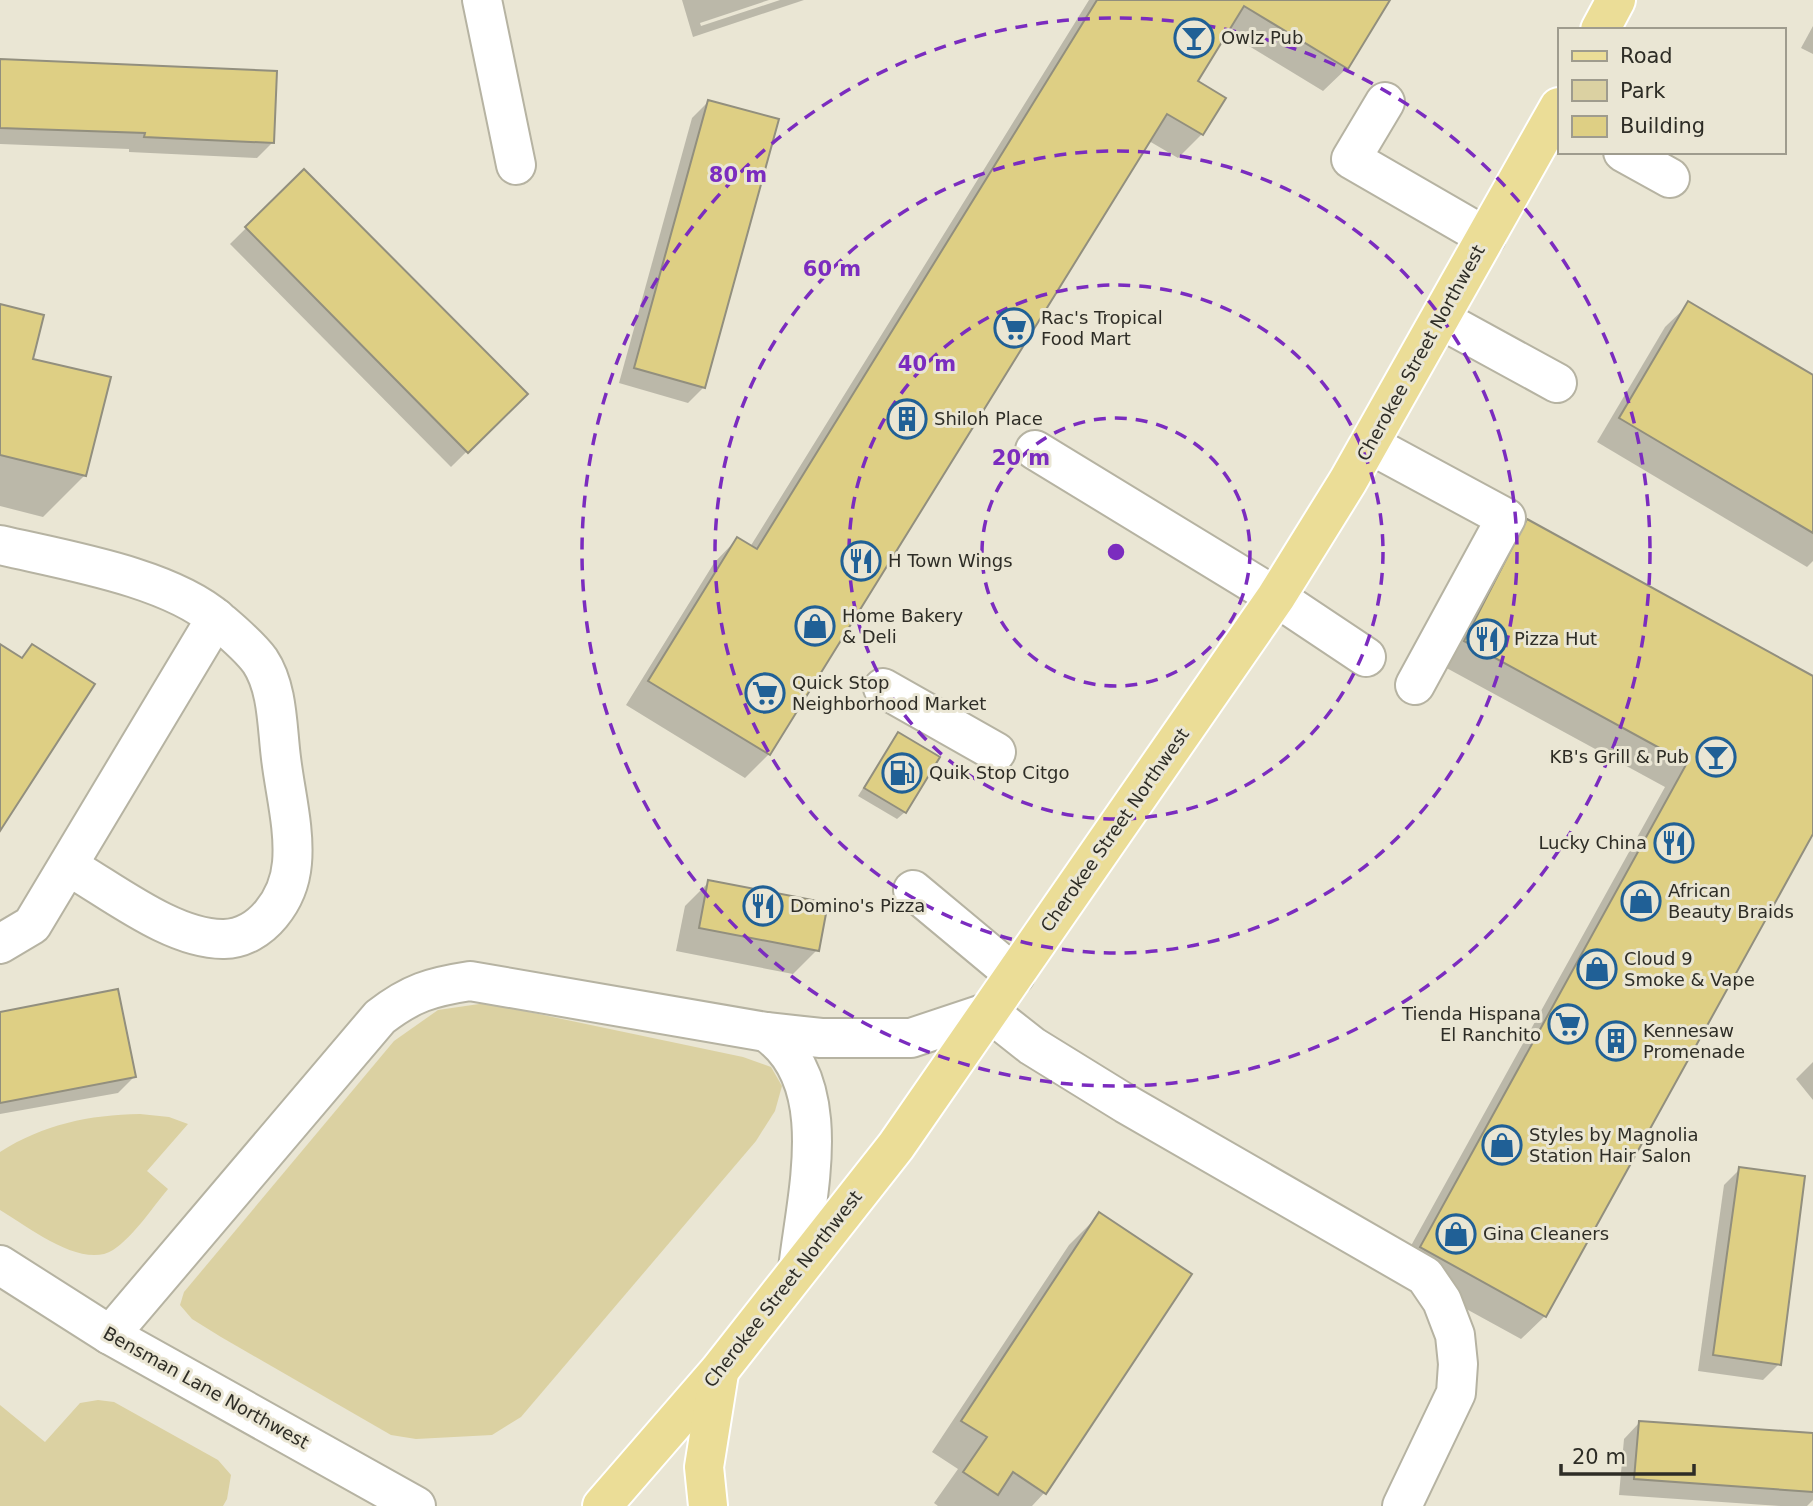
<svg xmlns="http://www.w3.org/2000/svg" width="1813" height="1506" viewBox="0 0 1813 1506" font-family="'DejaVu Sans',sans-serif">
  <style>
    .green { fill: #dbd1a2 }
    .shadow { fill: #0003 }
    .building { fill: #decf84; stroke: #928f7e; stroke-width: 2 }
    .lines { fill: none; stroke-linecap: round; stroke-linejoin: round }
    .minor-casing { stroke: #b6b3a2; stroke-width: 42 }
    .major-casing { stroke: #fff; stroke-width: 42 }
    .minor { stroke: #fff; stroke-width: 38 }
    .major { stroke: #ebdd97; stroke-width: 38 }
    .ring { fill: none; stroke: #7b2cbf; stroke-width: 3.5; stroke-dasharray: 12 9 }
    .labels { text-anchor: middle; stroke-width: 6; stroke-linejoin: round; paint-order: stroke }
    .poi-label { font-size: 18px; fill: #2e2d26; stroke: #eae6d4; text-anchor: start }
    .street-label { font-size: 18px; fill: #2e2d26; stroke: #eae6d4 }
    .centre { fill: #7b2cbf; stroke: #eae6d4; stroke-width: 3.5 }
    .ring-label { font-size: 21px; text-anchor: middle; font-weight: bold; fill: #7b2cbf; stroke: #eae6d4; stroke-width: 6; stroke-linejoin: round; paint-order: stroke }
  </style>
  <rect width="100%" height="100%" fill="#eae6d4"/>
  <g class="green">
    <polygon points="486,1003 743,1057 771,1067 782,1086 775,1111 756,1141 521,1417 492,1435 416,1439 391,1435 221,1337 192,1319 180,1305 184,1292 394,1041 438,1010"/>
    <path d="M140,1114L169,1117L188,1124L147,1171L168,1189C152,1208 134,1236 113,1250C82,1270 27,1226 0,1210V1152C44,1124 89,1115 140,1114Z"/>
    <polygon points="98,1400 114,1402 218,1460 231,1475 227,1499 223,1506 0,1506 0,1405 45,1442 80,1403"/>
  </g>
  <g class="shadow">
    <polygon points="682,0 769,0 700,23 701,26 780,0 804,0 693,37"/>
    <polygon points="1089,0 1388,0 1347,68 1323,91 1226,32 1195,82 1224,99 1202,134 1178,158 1149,141 769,754 745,778 626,705 714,563 737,539 750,547"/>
    <polygon points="1813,26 1813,54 1801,48"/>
    <polygon points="0,61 273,142 257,158 129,152 129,149 0,144"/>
    <polygon points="708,102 704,387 688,403 619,383 692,118"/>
    <polygon points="304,171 525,394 451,467 230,244"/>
    <polygon points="1689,304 1813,377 1813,561 1807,567 1597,442 1665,327"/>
    <polygon points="0,306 85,475 43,517 0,506"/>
    <polygon points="1528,522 1813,678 1813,830 1545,1316 1521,1339 1397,1271 1665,787 1441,665 1504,545"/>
    <polygon points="898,734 905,812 897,819 858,796"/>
    <polygon points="709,882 817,950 793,974 676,951 685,906"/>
    <polygon points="0,1026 134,1077 118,1093 0,1114"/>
    <polygon points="1813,1062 1813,1100 1796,1079"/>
    <polygon points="1740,1169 1779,1364 1763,1380 1698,1371 1724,1185"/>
    <polygon points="1099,1215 1045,1492 1032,1506 938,1506 934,1503 958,1469 932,1452 1069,1245"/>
    <polygon points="1639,1423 1813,1435 1813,1500 1807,1506 1780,1506 1619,1495 1624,1439"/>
  </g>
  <g class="building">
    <polygon points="1097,0 1390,0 1348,69 1244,6 1198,81 1226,98 1203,135 1167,114 770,755 648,681 737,537 757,549"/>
    <polygon points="0,59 277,71 274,143 144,137 145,133 0,128"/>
    <polygon points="708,100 779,119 705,388 634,368"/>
    <polygon points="304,169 528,394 468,453 245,227"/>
    <polygon points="1688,301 1813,375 1813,533 1619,418"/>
    <polygon points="0,304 44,315 33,359 111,377 86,476 0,455"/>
    <polygon points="1527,519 1813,676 1813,834 1546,1317 1420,1247 1687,763 1464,641"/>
    <polygon points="0,644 22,658 32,644 95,684 0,831"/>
    <polygon points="898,732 940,757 906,813 864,788"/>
    <polygon points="708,880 828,903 819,951 699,928"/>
    <polygon points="118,989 136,1077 0,1103 0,1012"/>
    <polygon points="1739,1167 1805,1176 1781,1365 1713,1355"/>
    <polygon points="1099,1212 1192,1274 1046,1494 1013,1472 998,1495 963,1472 987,1437 961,1421"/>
    <polygon points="1639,1421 1813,1433 1813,1492 1634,1479"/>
  </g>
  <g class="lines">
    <g class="minor-casing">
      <g id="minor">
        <polyline points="482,0 516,165"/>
        <polyline points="1385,102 1351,159 1486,237"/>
        <polyline points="1623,152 1670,178"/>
        <polyline points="1440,319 1557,383"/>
        <polyline points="1369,444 1506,518 1415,685"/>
        <polyline points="1035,450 1276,597 1366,657"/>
        <path d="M0,545C64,560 169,577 218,620C232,632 249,646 260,661C278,688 277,727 281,758C285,792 295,829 292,863C289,899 262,938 224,939C173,940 112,891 68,866"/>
        <polyline points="883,688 996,752"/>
        <polyline points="913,890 1015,975"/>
        <polyline points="0,944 32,925 216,618"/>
        <path d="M766,1032C838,1081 806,1196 798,1269"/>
        <polyline points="0,1265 110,1335 416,1506"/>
        <path d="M110,1335L380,1017C411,993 431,987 470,981L766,1032L821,1038H911L989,1012L1032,1046L1126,1104L1425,1276L1442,1301L1455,1335L1458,1364L1456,1393L1402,1506"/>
      </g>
    </g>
    <g class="major-casing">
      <g id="major">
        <polyline points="1600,30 1616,0"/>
        <polyline points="602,1506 719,1371 896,1146 1276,597 1348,481 1559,107"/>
        <polyline points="708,1506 704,1467 719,1373"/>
      </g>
    </g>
    <use href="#minor" class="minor"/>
    <use href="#major" class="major"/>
  </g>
  <g class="ring">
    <circle cx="1116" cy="552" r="134"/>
    <circle cx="1116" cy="552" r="267"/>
    <circle cx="1116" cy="552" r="401"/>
    <circle cx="1116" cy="552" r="534"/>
  </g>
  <defs>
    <g id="bar-ring" transform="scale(2.0125)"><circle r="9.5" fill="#eae6d4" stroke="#206096" stroke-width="1.5"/><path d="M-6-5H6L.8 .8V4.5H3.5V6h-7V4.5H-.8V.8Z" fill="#206096"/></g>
    <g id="supermarket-ring" transform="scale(2.0125)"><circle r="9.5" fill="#eae6d4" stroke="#206096" stroke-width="1.5"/><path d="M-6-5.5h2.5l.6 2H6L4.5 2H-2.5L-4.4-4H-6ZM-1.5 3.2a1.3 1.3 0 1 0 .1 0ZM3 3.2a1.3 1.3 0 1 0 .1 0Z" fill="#206096"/></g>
    <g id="building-ring" transform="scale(2.0125)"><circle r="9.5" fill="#eae6d4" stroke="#206096" stroke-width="1.5"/><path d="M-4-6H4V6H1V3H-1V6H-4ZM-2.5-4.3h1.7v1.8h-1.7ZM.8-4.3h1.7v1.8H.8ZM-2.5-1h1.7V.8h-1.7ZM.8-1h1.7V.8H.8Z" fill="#206096"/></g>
    <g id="restaurant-ring" transform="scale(2.0125)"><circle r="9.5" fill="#eae6d4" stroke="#206096" stroke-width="1.5"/><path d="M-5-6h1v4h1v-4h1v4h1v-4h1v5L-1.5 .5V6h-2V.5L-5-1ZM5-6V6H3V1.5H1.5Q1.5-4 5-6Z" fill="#206096"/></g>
    <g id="shop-ring" transform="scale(2.0125)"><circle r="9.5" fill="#eae6d4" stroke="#206096" stroke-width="1.5"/><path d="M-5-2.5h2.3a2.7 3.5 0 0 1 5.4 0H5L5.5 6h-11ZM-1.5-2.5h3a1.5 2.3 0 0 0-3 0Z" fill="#206096"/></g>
    <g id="fuel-ring" transform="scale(2.0125)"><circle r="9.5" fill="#eae6d4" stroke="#206096" stroke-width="1.5"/><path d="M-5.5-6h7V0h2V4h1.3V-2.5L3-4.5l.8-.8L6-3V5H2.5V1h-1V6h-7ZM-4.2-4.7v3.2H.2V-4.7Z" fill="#206096"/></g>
  </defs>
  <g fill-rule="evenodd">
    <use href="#bar-ring" x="1194" y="38"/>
    <use href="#supermarket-ring" x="1014" y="328"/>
    <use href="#building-ring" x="907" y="419"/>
    <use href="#restaurant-ring" x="861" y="561"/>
    <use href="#shop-ring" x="815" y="626"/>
    <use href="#restaurant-ring" x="1487" y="639"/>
    <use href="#supermarket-ring" x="765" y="693"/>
    <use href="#bar-ring" x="1716" y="757"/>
    <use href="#fuel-ring" x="902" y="773"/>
    <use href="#restaurant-ring" x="1674" y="843"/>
    <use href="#shop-ring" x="1641" y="901"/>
    <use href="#restaurant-ring" x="763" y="906"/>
    <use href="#shop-ring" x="1597" y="969"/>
    <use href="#supermarket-ring" x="1568" y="1024"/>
    <use href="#building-ring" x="1616" y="1041"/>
    <use href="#shop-ring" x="1502" y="1145"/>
    <use href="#shop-ring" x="1456" y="1234"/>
  </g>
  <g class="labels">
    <g class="poi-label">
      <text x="1221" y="44">Owlz Pub</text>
      <text x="1041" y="324">Rac's Tropical<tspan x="1041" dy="21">Food Mart</tspan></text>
      <text x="934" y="425">Shiloh Place</text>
      <text x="888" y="567">H Town Wings</text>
      <text x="842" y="622">Home Bakery<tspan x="842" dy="21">&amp; Deli</tspan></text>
      <text x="1514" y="645">Pizza Hut</text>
      <text x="792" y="689">Quick Stop<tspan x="792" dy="21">Neighborhood Market</tspan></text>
      <text x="1689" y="763" text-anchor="end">KB's Grill &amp; Pub</text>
      <text x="929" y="779">Quik Stop Citgo</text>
      <text x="1647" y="849" text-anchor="end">Lucky China</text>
      <text x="1668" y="897">African<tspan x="1668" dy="21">Beauty Braids</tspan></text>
      <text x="790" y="912">Domino's Pizza</text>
      <text x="1624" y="965">Cloud 9<tspan x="1624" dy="21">Smoke &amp; Vape</tspan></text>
      <text x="1541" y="1020" text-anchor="end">Tienda Hispana<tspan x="1541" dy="21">El Ranchito</tspan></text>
      <text x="1643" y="1037">Kennesaw<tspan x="1643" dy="21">Promenade</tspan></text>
      <text x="1529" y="1141">Styles by Magnolia<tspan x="1529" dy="21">Station Hair Salon</tspan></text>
      <text x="1483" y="1240">Gina Cleaners</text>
    </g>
    <g class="street-label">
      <text transform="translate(1421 353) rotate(-61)" y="6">Cherokee Street Northwest</text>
      <text transform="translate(1115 830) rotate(-55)" y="6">Cherokee Street Northwest</text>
      <text transform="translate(783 1289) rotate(-52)" y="6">Cherokee Street Northwest</text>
      <text transform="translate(206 1388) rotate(29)" y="6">Bensman Lane Northwest</text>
    </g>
  </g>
  <circle cx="1116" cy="552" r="10" class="centre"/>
  <g class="ring-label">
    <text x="738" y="182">80 m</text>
    <text x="832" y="276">60 m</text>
    <text x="927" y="371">40 m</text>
    <text x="1021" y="465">20 m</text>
  </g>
  <rect x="1558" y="28" width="228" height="126" fill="#eae6d4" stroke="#9f9c8e" stroke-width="2"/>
  <rect x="1572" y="51" width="35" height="10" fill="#ebdd97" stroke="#9f9c8e" stroke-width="2"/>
  <text x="1620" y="63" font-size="21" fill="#2e2d26">Road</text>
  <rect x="1572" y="80" width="35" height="21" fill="#dbd1a2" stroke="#9f9c8e" stroke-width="2"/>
  <text x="1620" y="98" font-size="21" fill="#2e2d26">Park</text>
  <rect x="1572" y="116" width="35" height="21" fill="#decf84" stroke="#9f9c8e" stroke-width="2"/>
  <text x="1620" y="133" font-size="21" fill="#2e2d26">Building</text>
  <path d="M1561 1464v10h133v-10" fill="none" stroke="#2e2d26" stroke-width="3.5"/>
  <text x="1572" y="1464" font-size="21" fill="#2e2d26" stroke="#eae6d4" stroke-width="5" paint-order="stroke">20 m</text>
</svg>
